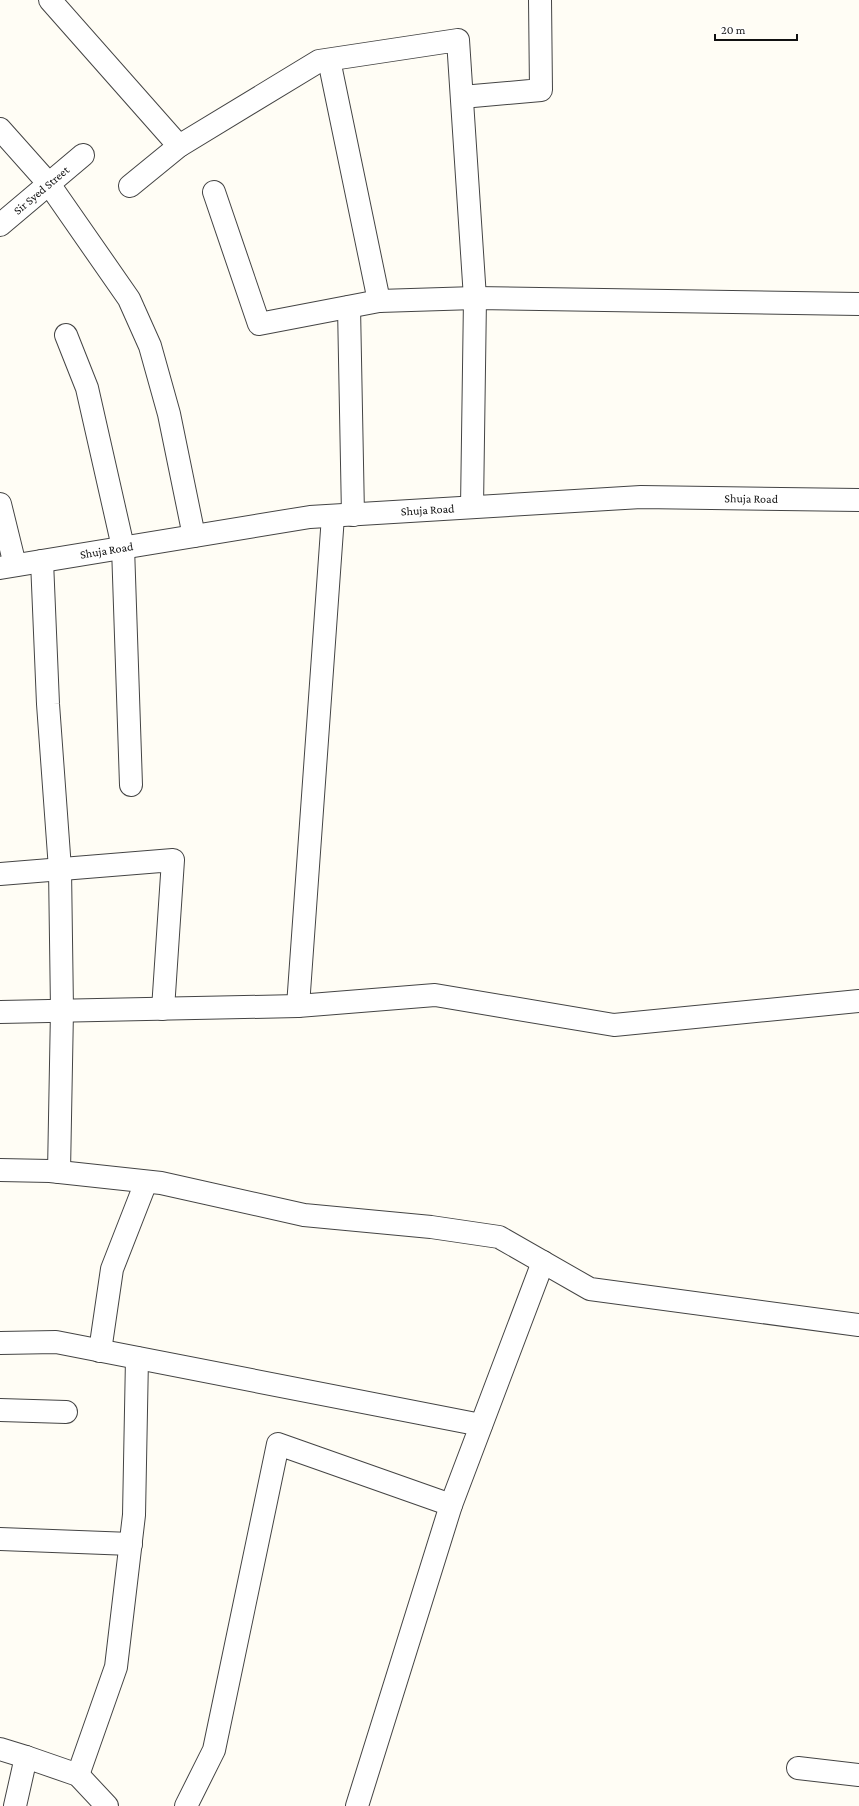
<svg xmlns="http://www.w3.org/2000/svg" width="859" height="1806" viewBox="0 0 859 1806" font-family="'Crimson Pro',serif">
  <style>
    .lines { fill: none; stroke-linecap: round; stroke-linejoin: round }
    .minor-casing { stroke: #444; stroke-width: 24 }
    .minor { stroke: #fff; stroke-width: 22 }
    .labels { text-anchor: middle; stroke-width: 4; stroke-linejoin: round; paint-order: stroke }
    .street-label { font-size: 12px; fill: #111; stroke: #fff }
  </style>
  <rect width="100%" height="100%" fill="#fffdf5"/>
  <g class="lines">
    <g class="minor-casing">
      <g id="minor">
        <polyline points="50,0 179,146"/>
        <polyline points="329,60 379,301"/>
        <polyline points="462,97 541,90 540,0"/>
        <polyline points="0,129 49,184 129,299 150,346 169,414 194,536"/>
        <polyline points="130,186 179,146 319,61 458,40 475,298 472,507"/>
        <polyline points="214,192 259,324 379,301 475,298 859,304"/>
        <path id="s1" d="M0,225L83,155"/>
        <polyline points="349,307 353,515"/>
        <polyline points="66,335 87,388 123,547 131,785"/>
        <polyline points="0,504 15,565"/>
        <polyline points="42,561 48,704 60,869 62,1010 59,1172"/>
        <path id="s2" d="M0,568L310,517L641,497L859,500"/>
        <polyline points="0,874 173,860 163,1009"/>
        <polyline points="298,1006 333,516"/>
        <polyline points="0,1012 298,1006 435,995 614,1025 859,1001"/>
        <polyline points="0,1170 50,1171 161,1183 304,1215 431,1227 499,1237 590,1289 859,1325"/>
        <polyline points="0,1343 56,1342 481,1425"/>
        <polyline points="100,1351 112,1269 146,1182"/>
        <polyline points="0,1410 66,1412"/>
        <polyline points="0,1539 131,1544"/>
        <polyline points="0,1749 26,1757"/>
        <polyline points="798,1768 859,1775"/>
        <polyline points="78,1775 116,1667 134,1515 137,1358"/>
        <polyline points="15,1806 26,1757 78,1775 107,1806"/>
        <polyline points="186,1806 214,1750 278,1444 451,1505"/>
        <polyline points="357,1806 451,1505 543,1262"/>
      </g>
    </g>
    <use href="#minor" class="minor"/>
  </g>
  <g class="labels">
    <g class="street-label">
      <text dy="4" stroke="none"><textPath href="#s1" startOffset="54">Sir Syed Street</textPath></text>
      <text dy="4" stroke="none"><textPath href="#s2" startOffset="756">Shuja Road</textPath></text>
      <text dy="4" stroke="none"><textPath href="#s2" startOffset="432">Shuja Road</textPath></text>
      <text dy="4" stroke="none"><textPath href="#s2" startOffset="108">Shuja Road</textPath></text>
    </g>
  </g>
  <path d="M715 34v6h82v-6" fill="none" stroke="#111111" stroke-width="2"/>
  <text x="721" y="34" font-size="12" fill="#111111" stroke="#ffffff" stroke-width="3" paint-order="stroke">20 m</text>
</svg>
